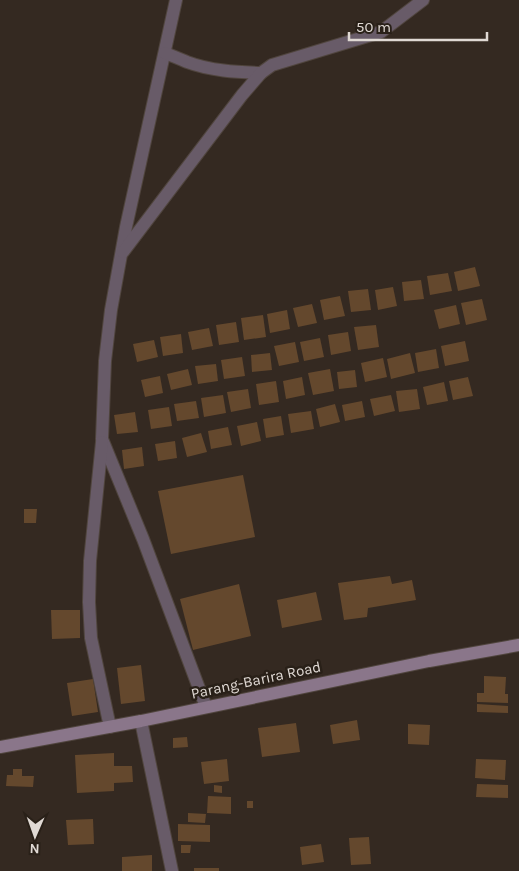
<svg xmlns="http://www.w3.org/2000/svg" width="519" height="871" viewBox="0 0 519 871" font-family="Karla,sans-serif">
  <style>
    .building { fill: #64482d }
    .lines { fill: none; stroke-linecap: round; stroke-linejoin: round }
    .street-casing { stroke: #50453e; stroke-width: 14 }
    .secondary-casing { stroke: #50453e; stroke-width: 14 }
    .street { stroke: #685b68; stroke-width: 12 }
    .secondary { stroke: #8a768a; stroke-width: 12 }
    .labels { text-anchor: middle; stroke-width: 5; stroke-linejoin: round; paint-order: stroke }
    .street-label { font-size: 15px; fill: #e0d9d4; stroke: #292018 }
  </style>
  <rect width="100%" height="100%" fill="#342921"/>
  <g class="building">
    <polygon points="475,267 480,286 458,291 454,272"/>
    <polygon points="448,273 452,291 430,295 427,276"/>
    <polygon points="421,280 424,299 404,301 402,282"/>
    <polygon points="393,287 397,306 378,310 375,290"/>
    <polygon points="368,289 371,310 351,312 348,291"/>
    <polygon points="340,296 345,316 324,320 320,300"/>
    <polygon points="482,299 487,320 466,325 461,303"/>
    <polygon points="312,304 317,323 298,327 293,308"/>
    <polygon points="456,305 460,324 439,329 434,310"/>
    <polygon points="287,310 290,329 270,333 267,314"/>
    <polygon points="263,315 266,337 244,340 241,318"/>
    <polygon points="236,322 239,342 219,345 216,325"/>
    <polygon points="376,325 379,347 358,350 354,327"/>
    <polygon points="209,328 213,346 192,350 188,332"/>
    <polygon points="348,332 351,351 331,355 328,335"/>
    <polygon points="181,334 183,353 163,356 160,337"/>
    <polygon points="320,338 324,357 304,361 300,342"/>
    <polygon points="154,340 158,357 137,362 133,344"/>
    <polygon points="465,341 469,361 445,366 441,346"/>
    <polygon points="295,342 299,362 279,366 274,346"/>
    <polygon points="436,349 439,368 418,372 415,353"/>
    <polygon points="270,353 272,370 252,372 251,355"/>
    <polygon points="410,353 415,373 391,379 387,359"/>
    <polygon points="242,357 245,376 224,379 221,360"/>
    <polygon points="383,358 387,377 365,382 361,363"/>
    <polygon points="216,364 218,381 198,384 195,366"/>
    <polygon points="188,369 192,385 171,390 167,374"/>
    <polygon points="330,369 334,391 313,395 308,373"/>
    <polygon points="355,370 357,387 339,389 337,372"/>
    <polygon points="160,376 163,393 145,397 141,380"/>
    <polygon points="302,377 305,395 286,399 283,381"/>
    <polygon points="468,377 473,396 453,400 449,381"/>
    <polygon points="276,381 279,402 259,405 256,384"/>
    <polygon points="444,382 448,401 427,405 423,387"/>
    <polygon points="248,389 251,408 231,412 227,392"/>
    <polygon points="417,389 420,409 399,412 396,391"/>
    <polygon points="223,395 226,413 204,417 201,398"/>
    <polygon points="391,395 395,411 374,416 370,399"/>
    <polygon points="196,401 199,418 177,421 174,404"/>
    <polygon points="362,401 365,417 345,421 342,405"/>
    <polygon points="335,404 340,422 320,427 316,409"/>
    <polygon points="169,407 172,426 151,429 148,410"/>
    <polygon points="311,411 314,429 291,433 288,414"/>
    <polygon points="135,412 138,432 117,434 114,415"/>
    <polygon points="281,416 284,435 266,438 263,419"/>
    <polygon points="257,422 261,441 241,446 237,426"/>
    <polygon points="228,427 232,445 211,449 208,431"/>
    <polygon points="201,433 207,452 187,457 182,438"/>
    <polygon points="175,441 177,458 158,461 155,444"/>
    <polygon points="142,447 144,466 124,469 122,450"/>
    <polygon points="243,475 255,537 171,554 158,491"/>
    <polygon points="24,509 37,509 36,523 24,523"/>
    <polygon points="390,576 392,584 412,580 416,600 368,608 367,617 344,620 338,583"/>
    <polygon points="239,584 251,636 193,650 180,599"/>
    <polygon points="316,592 322,620 282,628 277,600"/>
    <polygon points="51,610 80,610 80,638 52,639"/>
    <polygon points="141,665 145,701 121,704 117,668"/>
    <polygon points="484,676 506,677 505,694 508,694 508,703 477,702 477,693 484,693"/>
    <polygon points="93,679 98,712 72,716 67,683"/>
    <polygon points="477,704 508,706 508,713 477,712"/>
    <polygon points="357,720 360,740 333,744 330,725"/>
    <polygon points="296,723 300,752 262,757 258,728"/>
    <polygon points="408,724 430,725 429,745 408,744"/>
    <polygon points="187,737 188,747 173,748 173,738"/>
    <polygon points="114,753 114,766 132,766 133,782 114,783 114,791 77,793 75,755"/>
    <polygon points="227,759 229,781 204,784 201,762"/>
    <polygon points="476,759 506,760 505,780 475,778"/>
    <polygon points="13,769 22,769 22,776 34,776 33,787 6,786 7,775 13,775"/>
    <polygon points="477,784 508,785 508,798 476,797"/>
    <polygon points="214,785 222,786 222,793 214,792"/>
    <polygon points="208,796 231,797 231,814 207,813"/>
    <rect x="247" y="801" width="6" height="7"/>
    <polygon points="188,813 206,814 205,823 188,822"/>
    <polygon points="93,819 94,844 68,845 66,820"/>
    <polygon points="178,824 210,825 210,842 178,841"/>
    <polygon points="369,837 371,864 351,865 349,838"/>
    <polygon points="321,844 324,862 302,865 300,847"/>
    <polygon points="181,845 191,845 190,853 181,853"/>
    <polygon points="152,855 152,871 122,871 122,857"/>
    <rect x="194" y="868" width="25" height="3"/>
  </g>
  <g class="lines">
    <g class="street-casing">
      <g id="street">
        <polyline points="176,0 126,227 111,310 105,361 102,439 143,539 206,707"/>
        <path d="M165,53C173,56 180,59 187,62C211,71 236,72 261,73"/>
        <polyline points="123,252 242,95 261,73 272,65 381,32 423,0"/>
        <polyline points="102,442 90,561 89,602 91,638 110,727"/>
        <polyline points="141,721 172,871"/>
      </g>
    </g>
    <g class="secondary-casing">
      <polyline id="secondary" points="0,747 141,721 429,661 519,645"/>
    </g>
    <use href="#street" class="street"/>
    <use href="#secondary" class="secondary"/>
  </g>
  <g class="labels">
    <g class="street-label">
      <text transform="translate(256 680) rotate(-12)" y="5">Parang-Barira Road</text>
    </g>
  </g>
  <g transform="translate(35 836) rotate(182)" stroke="#292018" stroke-width="4" paint-order="stroke">
  <path d="M0-4L9 19L0 12L-9 19Z" fill="#e0d9d4"/>
  <text y="-8" font-size="14" font-weight="bold" text-anchor="middle" fill="#e0d9d4">N</text>
  </g>
  <path d="M349 32v8h138v-8" fill="none" stroke="#e0d9d4" stroke-width="2.5"/>
  <text x="356" y="32" font-size="15" fill="#e0d9d4" stroke="#292018" stroke-width="4" paint-order="stroke">50 m</text>
</svg>
